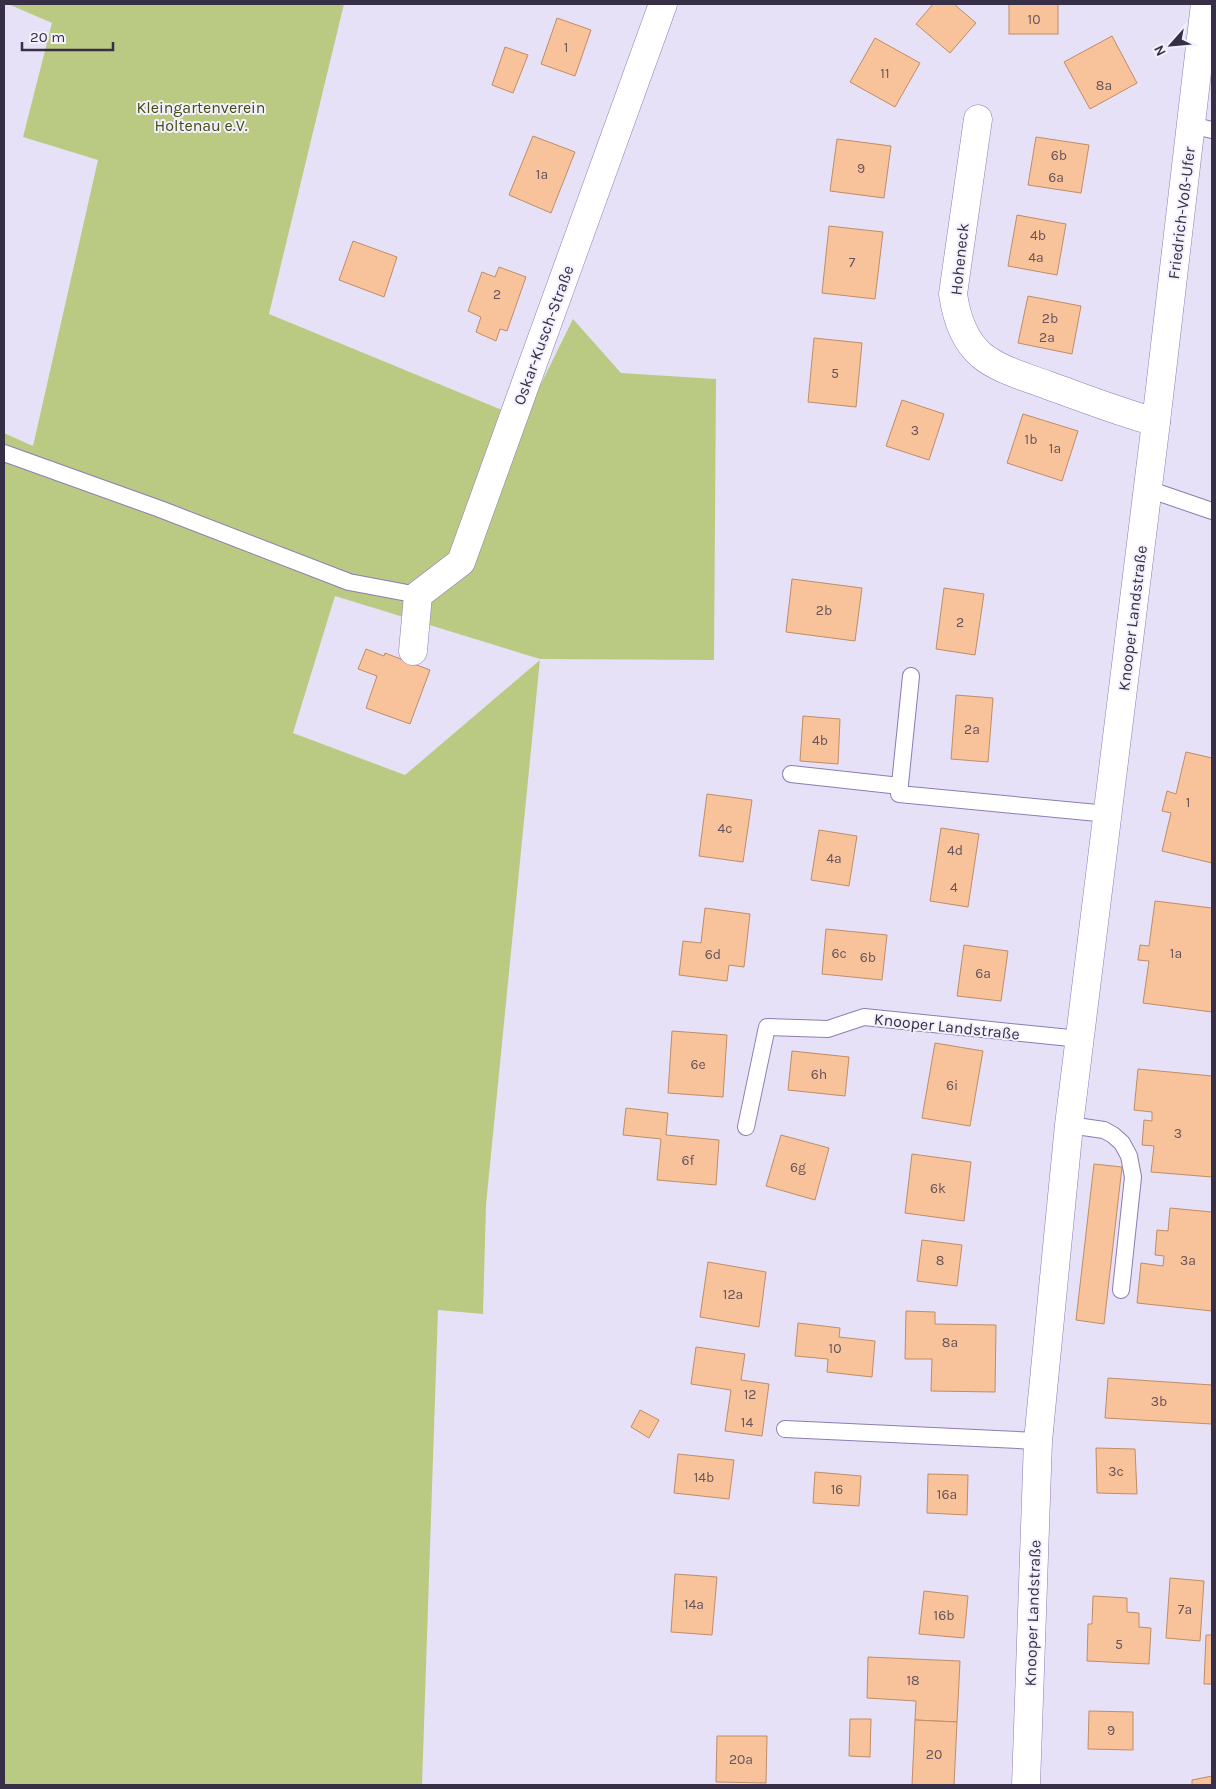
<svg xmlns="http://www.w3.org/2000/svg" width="1216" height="1789" viewBox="0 0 1216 1789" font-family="Karla,sans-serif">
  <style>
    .green { fill: #bbca83; fill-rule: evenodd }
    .building { fill: #f8c29a; stroke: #bf8d66 }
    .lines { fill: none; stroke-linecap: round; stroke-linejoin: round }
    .lane-casing { stroke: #8d7cb2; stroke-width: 18 }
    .street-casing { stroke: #8d7cb2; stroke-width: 29 }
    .secondary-casing { stroke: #8d7cb2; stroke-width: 29 }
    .lane { stroke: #fff; stroke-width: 16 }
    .street { stroke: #fff; stroke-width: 28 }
    .secondary { stroke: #fff; stroke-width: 28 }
    .labels { text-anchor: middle; stroke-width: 4; stroke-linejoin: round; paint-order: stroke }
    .number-label { font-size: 14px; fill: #66545b }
    .park-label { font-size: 16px; fill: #434c13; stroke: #f3f0fc }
    .street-label { font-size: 16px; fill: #362f46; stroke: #f3f0fc }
  </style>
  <rect width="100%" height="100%" fill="#e7e1f8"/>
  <path class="green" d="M8,4H344L269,314L502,410L530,406L573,319L621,373L716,379L714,660L540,659L486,1205L483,1314L438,1310L422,1785H4V433L33,446L98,160L23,137L52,23ZM335,596L540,659V660L405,775L293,733Z"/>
  <g class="building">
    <polygon points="933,4 954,4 976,23 950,53 916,24"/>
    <rect x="1009" y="4" width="49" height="30"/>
    <polygon points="557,18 591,30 575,76 541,64"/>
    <polygon points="1112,36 1137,83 1090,109 1064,62"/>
    <polygon points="875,38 920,63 895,107 850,82"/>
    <polygon points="505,47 528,55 513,93 492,85"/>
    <polygon points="533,136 575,152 551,213 509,195"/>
    <polygon points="1036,137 1089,145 1081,193 1028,185"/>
    <polygon points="837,139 891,146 884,198 830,191"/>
    <polygon points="1017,215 1066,224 1057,275 1008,266"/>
    <polygon points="829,226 883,232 875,299 822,293"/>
    <polygon points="353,241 397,257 384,297 339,280"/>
    <polygon points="499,267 526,277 507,331 500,329 496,341 476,332 481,317 468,311 482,272 495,277"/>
    <polygon points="1028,296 1081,306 1072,354 1018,343"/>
    <polygon points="814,338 862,343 856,407 808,402"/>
    <polygon points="902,400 944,414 929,460 886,446"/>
    <polygon points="1023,414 1078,431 1062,481 1007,463"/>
    <polygon points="792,579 862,588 855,641 786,632"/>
    <polygon points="944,588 984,594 975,655 936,649"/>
    <polygon points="366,649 384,656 385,653 430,670 410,724 366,708 377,676 358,669"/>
    <polygon points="956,695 993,698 988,762 951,759"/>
    <polygon points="803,716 840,719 838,764 800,761"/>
    <polygon points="1186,752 1212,758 1212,863 1162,851 1171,813 1162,811 1167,791 1176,794"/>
    <polygon points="707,794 752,800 743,862 699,856"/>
    <polygon points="941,828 979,834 968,907 930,901"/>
    <polygon points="819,830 857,836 849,886 811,880"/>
    <polygon points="1155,901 1212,908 1212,1012 1143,1003 1149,961 1138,960 1140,945 1149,946"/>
    <polygon points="705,908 750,914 744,967 729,965 727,981 679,975 683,941 701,943"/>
    <polygon points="826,929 887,935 882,980 822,974"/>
    <polygon points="964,945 1008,951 1001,1001 957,996"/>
    <polygon points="672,1031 727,1035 723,1097 668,1093"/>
    <polygon points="935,1043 983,1051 970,1126 922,1118"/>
    <polygon points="792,1051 849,1057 845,1096 788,1090"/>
    <polygon points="1138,1069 1212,1076 1212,1177 1151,1172 1154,1146 1142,1145 1144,1120 1152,1121 1152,1112 1134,1110"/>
    <polygon points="626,1108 668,1113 666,1135 719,1140 716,1185 657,1180 661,1139 623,1135"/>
    <polygon points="781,1135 829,1148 815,1200 766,1186"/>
    <polygon points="912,1154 971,1162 964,1221 905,1213"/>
    <polygon points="1094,1164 1122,1167 1104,1324 1076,1320"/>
    <polygon points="1170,1208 1212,1212 1212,1311 1137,1303 1141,1263 1163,1266 1164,1256 1155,1255 1157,1230 1168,1231"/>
    <polygon points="922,1240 962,1245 957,1286 917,1281"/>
    <polygon points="708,1262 766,1272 759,1327 700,1317"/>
    <polygon points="906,1311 935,1312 935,1324 996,1325 995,1392 931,1391 932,1359 905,1359"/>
    <polygon points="798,1323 840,1328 839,1337 875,1341 872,1377 827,1372 828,1359 795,1356"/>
    <polygon points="696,1347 745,1354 741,1380 769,1384 762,1436 725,1431 731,1390 691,1384"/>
    <polygon points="1108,1378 1212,1385 1212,1424 1105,1418"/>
    <polygon points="640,1410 659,1420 649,1438 631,1427"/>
    <polygon points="1096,1448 1135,1449 1137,1494 1097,1493"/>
    <polygon points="678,1454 734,1460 729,1499 674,1493"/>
    <polygon points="815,1472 861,1476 859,1506 813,1503"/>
    <polygon points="928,1474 968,1475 967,1515 927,1513"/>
    <polygon points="675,1574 717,1577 712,1635 671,1632"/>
    <polygon points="1170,1578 1204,1581 1200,1641 1166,1638"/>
    <polygon points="924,1591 968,1596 964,1638 919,1634"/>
    <polygon points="1093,1596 1127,1598 1127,1612 1139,1613 1139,1627 1151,1628 1149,1664 1087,1661 1088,1624 1092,1624"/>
    <polygon points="1206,1635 1212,1635 1212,1684 1204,1684"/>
    <polygon points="868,1657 960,1661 957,1722 915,1720 916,1701 867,1698"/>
    <polygon points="1089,1711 1133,1712 1133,1750 1088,1749"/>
    <polygon points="850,1719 871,1719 870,1757 849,1756"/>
    <polygon points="915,1720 957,1722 954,1785 912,1785"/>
    <polygon points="717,1736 767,1736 766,1783 716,1782"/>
    <polygon points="1212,1776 1212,1785 1192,1785 1192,1780"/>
  </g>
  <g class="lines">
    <g class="lane-casing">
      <g id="lane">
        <polyline points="1191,125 1212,130"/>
        <polyline points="4,453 160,509 349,582 418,595"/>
        <polyline points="1148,489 1212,511"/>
        <polyline points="911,676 899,794 1108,814"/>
        <polyline points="791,774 900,786"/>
        <polyline points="1069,1125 1104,1130 1113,1135 1122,1143 1129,1156 1133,1177 1121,1290"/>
        <polyline points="746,1127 767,1027 828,1029 864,1017 1080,1039"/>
        <polyline points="785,1429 1038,1441"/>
      </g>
    </g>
    <g class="street-casing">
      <g id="street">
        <path d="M978,119L953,294C956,315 964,340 981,355C999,370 1026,377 1047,385C1084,398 1119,412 1156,422"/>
        <polyline points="413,651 418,595 461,562 663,4"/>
      </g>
    </g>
    <g class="secondary-casing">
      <polyline id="secondary" points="1026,1785 1038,1441 1069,1125 1156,422 1205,4"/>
    </g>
    <use href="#lane" class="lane"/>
    <use href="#street" class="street"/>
    <use href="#secondary" class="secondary"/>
  </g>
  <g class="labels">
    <g class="number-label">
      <text x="1034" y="24">10</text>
      <text x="566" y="52">1</text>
      <text x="885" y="78">11</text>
      <text x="1104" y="90">8a</text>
      <text x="1059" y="160">6b</text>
      <text x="861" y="173">9</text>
      <text x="542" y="179">1a</text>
      <text x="1056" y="182">6a</text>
      <text x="1038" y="240">4b</text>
      <text x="1036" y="262">4a</text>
      <text x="852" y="267">7</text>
      <text x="497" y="299">2</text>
      <text x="1050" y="323">2b</text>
      <text x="1047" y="342">2a</text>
      <text x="835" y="378">5</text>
      <text x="915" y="435">3</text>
      <text x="1031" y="444">1b</text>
      <text x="1055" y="453">1a</text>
      <text x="824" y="615">2b</text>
      <text x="960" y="627">2</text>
      <text x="972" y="734">2a</text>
      <text x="820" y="745">4b</text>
      <text x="1188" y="807">1</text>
      <text x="725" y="833">4c</text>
      <text x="955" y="855">4d</text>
      <text x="834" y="863">4a</text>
      <text x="954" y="892">4</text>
      <text x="839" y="958">6c</text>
      <text x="1176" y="958">1a</text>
      <text x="713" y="959">6d</text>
      <text x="868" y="962">6b</text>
      <text x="983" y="978">6a</text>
      <text x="698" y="1069">6e</text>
      <text x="819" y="1079">6h</text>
      <text x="952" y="1090">6i</text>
      <text x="1178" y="1138">3</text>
      <text x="688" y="1165">6f</text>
      <text x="798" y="1172">6g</text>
      <text x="938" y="1193">6k</text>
      <text x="940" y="1265">8</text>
      <text x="1188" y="1265">3a</text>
      <text x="733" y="1299">12a</text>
      <text x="950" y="1347">8a</text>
      <text x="835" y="1353">10</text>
      <text x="750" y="1399">12</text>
      <text x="1159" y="1406">3b</text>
      <text x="747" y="1427">14</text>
      <text x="1116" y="1476">3c</text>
      <text x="704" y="1482">14b</text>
      <text x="837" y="1494">16</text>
      <text x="947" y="1499">16a</text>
      <text x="694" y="1609">14a</text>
      <text x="1185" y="1614">7a</text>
      <text x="944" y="1620">16b</text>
      <text x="1119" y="1649">5</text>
      <text x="913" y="1685">18</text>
      <text x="1111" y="1735">9</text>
      <text x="934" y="1759">20</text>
      <text x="741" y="1764">20a</text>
    </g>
    <g class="park-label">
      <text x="201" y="113">Kleingartenverein<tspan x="201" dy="18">Holtenau e.V.</tspan></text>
    </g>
    <g class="street-label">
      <text transform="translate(1181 213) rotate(-83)" y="6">Friedrich-Voß-Ufer</text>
      <text transform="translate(959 259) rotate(-84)" y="6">Hoheneck</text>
      <text transform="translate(543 335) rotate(-70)" y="6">Oskar-Kusch-Straße</text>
      <text transform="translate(1132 618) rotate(-83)" y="6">Knooper Landstraße</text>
      <text transform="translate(947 1026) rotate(6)" y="6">Knooper Landstraße</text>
      <text transform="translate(1032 1613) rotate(-88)" y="6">Knooper Landstraße</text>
    </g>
  </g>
  <rect width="1216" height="1789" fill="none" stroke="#362f46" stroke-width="10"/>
  <g transform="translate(1171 45) rotate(243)" stroke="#f3f0fc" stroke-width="4" paint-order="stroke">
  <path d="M0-4L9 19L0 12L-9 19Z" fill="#362f46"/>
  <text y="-8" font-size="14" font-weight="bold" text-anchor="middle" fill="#362f46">N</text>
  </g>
  <path d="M22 42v8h91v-8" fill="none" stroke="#362f46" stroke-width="2.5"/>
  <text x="30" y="42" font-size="15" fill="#362f46" stroke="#f3f0fc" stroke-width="4" paint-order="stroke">20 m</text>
</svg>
